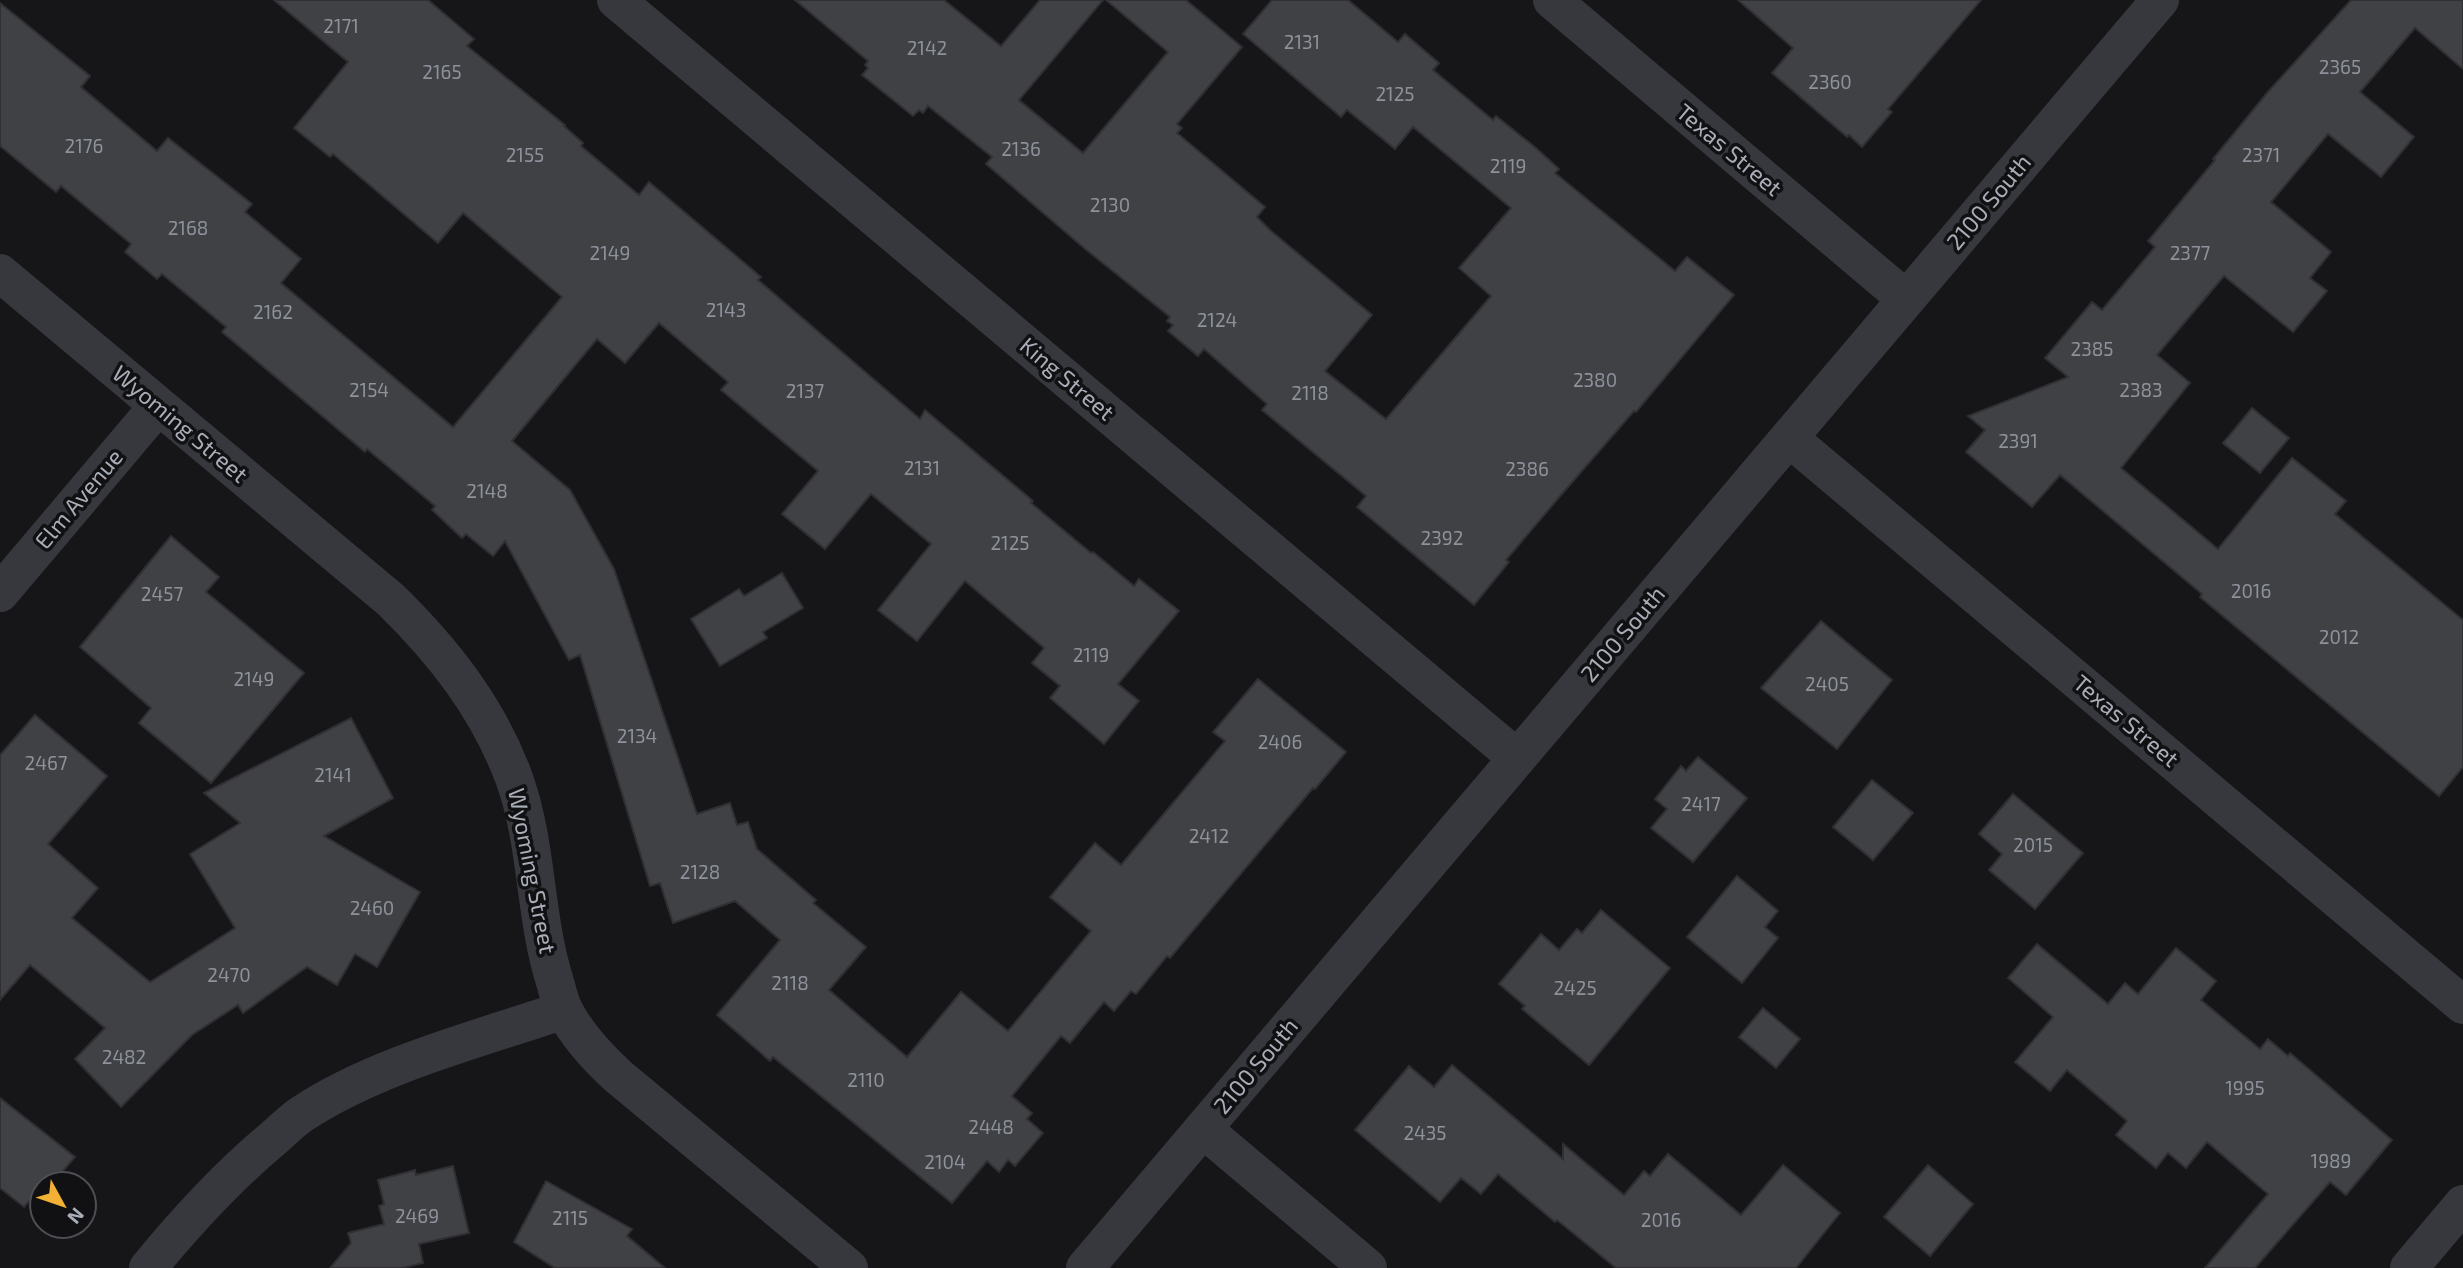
<svg xmlns="http://www.w3.org/2000/svg" width="2463" height="1268" viewBox="0 0 2463 1268" font-family="'Exo 2',sans-serif">
  <style>
    .building { fill: #404145; stroke: #303034; stroke-width: 2 }
    .lines { fill: none; stroke-linecap: round; stroke-linejoin: round }
    .minor { stroke: #37383d; stroke-width: 38 }
    .tertiary { stroke: #37383d; stroke-width: 38 }
    .labels { text-anchor: middle; stroke-width: 7; stroke-linejoin: round; paint-order: stroke }
    .number-label { font-size: 19px; fill: #8e929b }
    .street-label { font-size: 23px; fill: #a8adb8; stroke: #111113 }
  </style>
  <rect width="100%" height="100%" fill="#161618"/>
  <g class="building">
    <polygon points="274,0 428,0 474,39 467,46 565,125 564,126 583,143 581,146 639,195 649,182 761,277 758,280 920,419 925,410 1033,501 1031,503 1091,553 1093,552 1134,586 1139,579 1179,611 1118,684 1139,701 1104,744 1050,698 1060,686 1032,663 1044,648 965,581 917,641 878,610 931,544 871,494 825,549 782,514 818,471 721,390 728,382 659,323 625,363 597,339 512,441 570,490 614,569 697,814 730,803 737,825 748,822 757,849 816,900 813,903 866,947 829,990 907,1057 961,992 1008,1031 1091,931 1050,897 1095,843 1121,865 1225,741 1213,732 1258,679 1346,752 1315,789 1313,788 1170,958 1167,956 1136,994 1131,991 1114,1011 1104,1002 1070,1043 1061,1036 1012,1096 1032,1113 1027,1119 1043,1133 1015,1166 1008,1160 999,1172 987,1161 952,1203 773,1057 770,1061 717,1015 780,940 735,901 673,923 660,883 650,886 580,655 569,660 505,541 493,556 466,534 462,538 432,510 435,506 367,449 365,452 222,332 226,327 162,274 157,279 125,252 131,244 61,186 56,192 0,146 0,3 90,76 81,87 157,151 168,138 252,204 245,212 301,259 281,283 453,427 562,297 463,213 438,243 333,154 330,157 294,128 348,62"/>
    <polygon points="795,0 944,0 1001,46 1040,0 1103,0 1019,100 1083,153 1168,52 1106,0 1186,0 1242,47 1177,124 1182,128 1177,133 1265,207 1257,217 1271,231 1372,315 1325,371 1386,419 1491,296 1459,268 1511,208 1413,127 1395,149 1347,110 1341,117 1243,34 1272,0 1348,0 1398,42 1405,34 1439,63 1433,70 1493,120 1496,116 1536,148 1559,169 1555,173 1675,271 1687,257 1734,295 1636,412 1634,411 1561,495 1506,560 1509,562 1474,605 1357,507 1366,496 1262,410 1267,404 1204,349 1198,356 1168,331 1173,325 1167,321 1170,317 1084,248 986,164 992,157 928,106 923,113 919,110 913,116 862,75 868,68 865,65 868,61"/>
    <polygon points="1738,0 1981,0 1888,109 1892,112 1862,147 1849,135 1847,137 1772,73 1793,48"/>
    <polygon points="2351,0 2463,0 2463,69 2415,28 2360,92 2414,137 2381,177 2328,134 2271,202 2331,252 2310,278 2327,291 2293,332 2224,276 2157,355 2190,383 2121,468 2218,549 2292,458 2346,501 2335,514 2463,620 2463,767 2439,796 2200,597 2202,594 2060,475 2032,507 1966,452 1985,430 1968,416 2068,377 2045,358 2092,302 2102,310 2155,247 2148,241 2215,160 2213,159 2267,93"/>
    <polygon points="2252,408 2289,438 2260,473 2223,443"/>
    <polygon points="171,536 219,577 206,592 304,673 211,783 139,723 151,708 80,647"/>
    <polygon points="782,573 803,608 763,632 767,638 720,666 691,619 739,589 744,596"/>
    <polygon points="1821,621 1892,680 1837,749 1761,688"/>
    <polygon points="35,715 107,776 48,844 98,888 72,918 150,982 235,928 190,854 240,823 204,793 351,718 393,798 324,836 420,892 377,967 355,954 337,985 307,967 243,1013 238,1005 192,1035 121,1107 75,1059 105,1028 30,965 0,1000 0,755"/>
    <polygon points="1698,757 1747,798 1693,862 1651,828 1667,809 1655,799 1681,766 1686,771"/>
    <polygon points="1872,780 1913,813 1873,860 1833,827"/>
    <polygon points="2013,794 2083,853 2035,909 1989,870 2002,854 1979,834"/>
    <polygon points="1737,876 1778,911 1765,927 1778,938 1742,983 1687,937"/>
    <polygon points="1601,910 1670,968 1589,1065 1522,1009 1525,1006 1499,984 1541,934 1559,950 1577,929 1582,933"/>
    <polygon points="2037,944 2108,1004 2125,983 2138,994 2176,948 2216,981 2201,1000 2260,1049 2268,1039 2288,1056 2290,1053 2392,1140 2346,1195 2330,1182 2255,1268 2205,1268 2268,1194 2207,1142 2186,1168 2168,1153 2156,1168 2116,1135 2127,1121 2067,1070 2050,1091 2015,1062 2053,1017 2008,978"/>
    <polygon points="1763,1008 1800,1039 1776,1068 1739,1037"/>
    <polygon points="1452,1065 1563,1159 1563,1144 1624,1195 1644,1171 1650,1176 1668,1154 1741,1215 1783,1165 1840,1213 1796,1268 1616,1268 1557,1220 1555,1222 1498,1174 1481,1194 1461,1178 1440,1202 1355,1130 1409,1066 1434,1087"/>
    <polygon points="0,1098 75,1157 52,1184 42,1184 42,1196 37,1202 32,1198 24,1207 0,1188"/>
    <polygon points="1928,1165 1973,1204 1930,1256 1884,1217"/>
    <polygon points="453,1166 469,1233 419,1244 423,1263 402,1268 330,1268 351,1243 348,1233 384,1224 379,1206 384,1204 378,1180 415,1170 416,1175"/>
    <polygon points="546,1181 632,1229 627,1236 665,1268 555,1268 514,1242"/>
  </g>
  <g class="lines">
    <g class="minor">
      <polyline points="616,0 1517,758"/>
      <polyline points="1552,0 1906,299"/>
      <path d="M0,273L391,600C444,652 488,708 514,778C538,844 534,916 555,982C558,992 560,1003 565,1012C579,1038 598,1058 619,1077L849,1268"/>
      <polyline points="1789,438 2463,1005"/>
      <polyline points="0,593 158,406"/>
      <polyline points="1203,1129 1368,1268"/>
      <path d="M148,1268C185,1223 224,1180 269,1142C280,1133 290,1122 302,1114C376,1065 479,1039 564,1010"/>
      <polyline points="2409,1268 2463,1204"/>
    </g>
    <polyline class="tertiary" points="1085,1268 2160,0"/>
  </g>
  <g class="labels">
    <g class="number-label">
      <text x="341" y="33">2171</text>
      <text x="1302" y="49">2131</text>
      <text x="927" y="55">2142</text>
      <text x="2340" y="74">2365</text>
      <text x="442" y="79">2165</text>
      <text x="1830" y="89">2360</text>
      <text x="1395" y="101">2125</text>
      <text x="84" y="153">2176</text>
      <text x="1021" y="156">2136</text>
      <text x="525" y="162">2155</text>
      <text x="2261" y="162">2371</text>
      <text x="1508" y="173">2119</text>
      <text x="1110" y="212">2130</text>
      <text x="188" y="235">2168</text>
      <text x="610" y="260">2149</text>
      <text x="2190" y="260">2377</text>
      <text x="726" y="317">2143</text>
      <text x="273" y="319">2162</text>
      <text x="1217" y="327">2124</text>
      <text x="2092" y="356">2385</text>
      <text x="1595" y="387">2380</text>
      <text x="369" y="397">2154</text>
      <text x="2141" y="397">2383</text>
      <text x="805" y="398">2137</text>
      <text x="1310" y="400">2118</text>
      <text x="2018" y="448">2391</text>
      <text x="922" y="475">2131</text>
      <text x="1527" y="476">2386</text>
      <text x="487" y="498">2148</text>
      <text x="1442" y="545">2392</text>
      <text x="1010" y="550">2125</text>
      <text x="2251" y="598">2016</text>
      <text x="162" y="601">2457</text>
      <text x="2339" y="644">2012</text>
      <text x="1091" y="662">2119</text>
      <text x="254" y="686">2149</text>
      <text x="1827" y="691">2405</text>
      <text x="637" y="743">2134</text>
      <text x="1280" y="749">2406</text>
      <text x="46" y="770">2467</text>
      <text x="333" y="782">2141</text>
      <text x="1701" y="811">2417</text>
      <text x="1209" y="843">2412</text>
      <text x="2033" y="852">2015</text>
      <text x="700" y="879">2128</text>
      <text x="372" y="915">2460</text>
      <text x="229" y="982">2470</text>
      <text x="790" y="990">2118</text>
      <text x="1575" y="995">2425</text>
      <text x="124" y="1064">2482</text>
      <text x="866" y="1087">2110</text>
      <text x="2245" y="1095">1995</text>
      <text x="991" y="1134">2448</text>
      <text x="1425" y="1140">2435</text>
      <text x="2331" y="1168">1989</text>
      <text x="945" y="1169">2104</text>
      <text x="417" y="1223">2469</text>
      <text x="570" y="1225">2115</text>
      <text x="1661" y="1227">2016</text>
    </g>
    <g class="street-label">
      <text transform="translate(1729 150) rotate(40)" y="8">Texas Street</text>
      <text transform="translate(1989 202) rotate(-50)" y="8">2100 South</text>
      <text transform="translate(1067 379) rotate(40)" y="8">King Street</text>
      <text transform="translate(180 424) rotate(40)" y="8">Wyoming Street</text>
      <text transform="translate(79 499) rotate(-50)" y="8">Elm Avenue</text>
      <text transform="translate(1623 634) rotate(-50)" y="8">2100 South</text>
      <text transform="translate(2126 721) rotate(40)" y="8">Texas Street</text>
      <text transform="translate(532 871) rotate(79)" y="8">Wyoming Street</text>
      <text transform="translate(1256 1066) rotate(-50)" y="8">2100 South</text>
    </g>
  </g>
  <g transform="translate(63 1205) rotate(130)"><circle r="33" fill="#111113" stroke="#4d4f55" stroke-width="2"/>
  <path d="M0-5L12 26L0 18L-12 26Z" fill="#f2b134"/>
  <text y="-10" font-size="19" font-weight="bold" text-anchor="middle" fill="#a8adb8">N</text>
  </g>
</svg>
